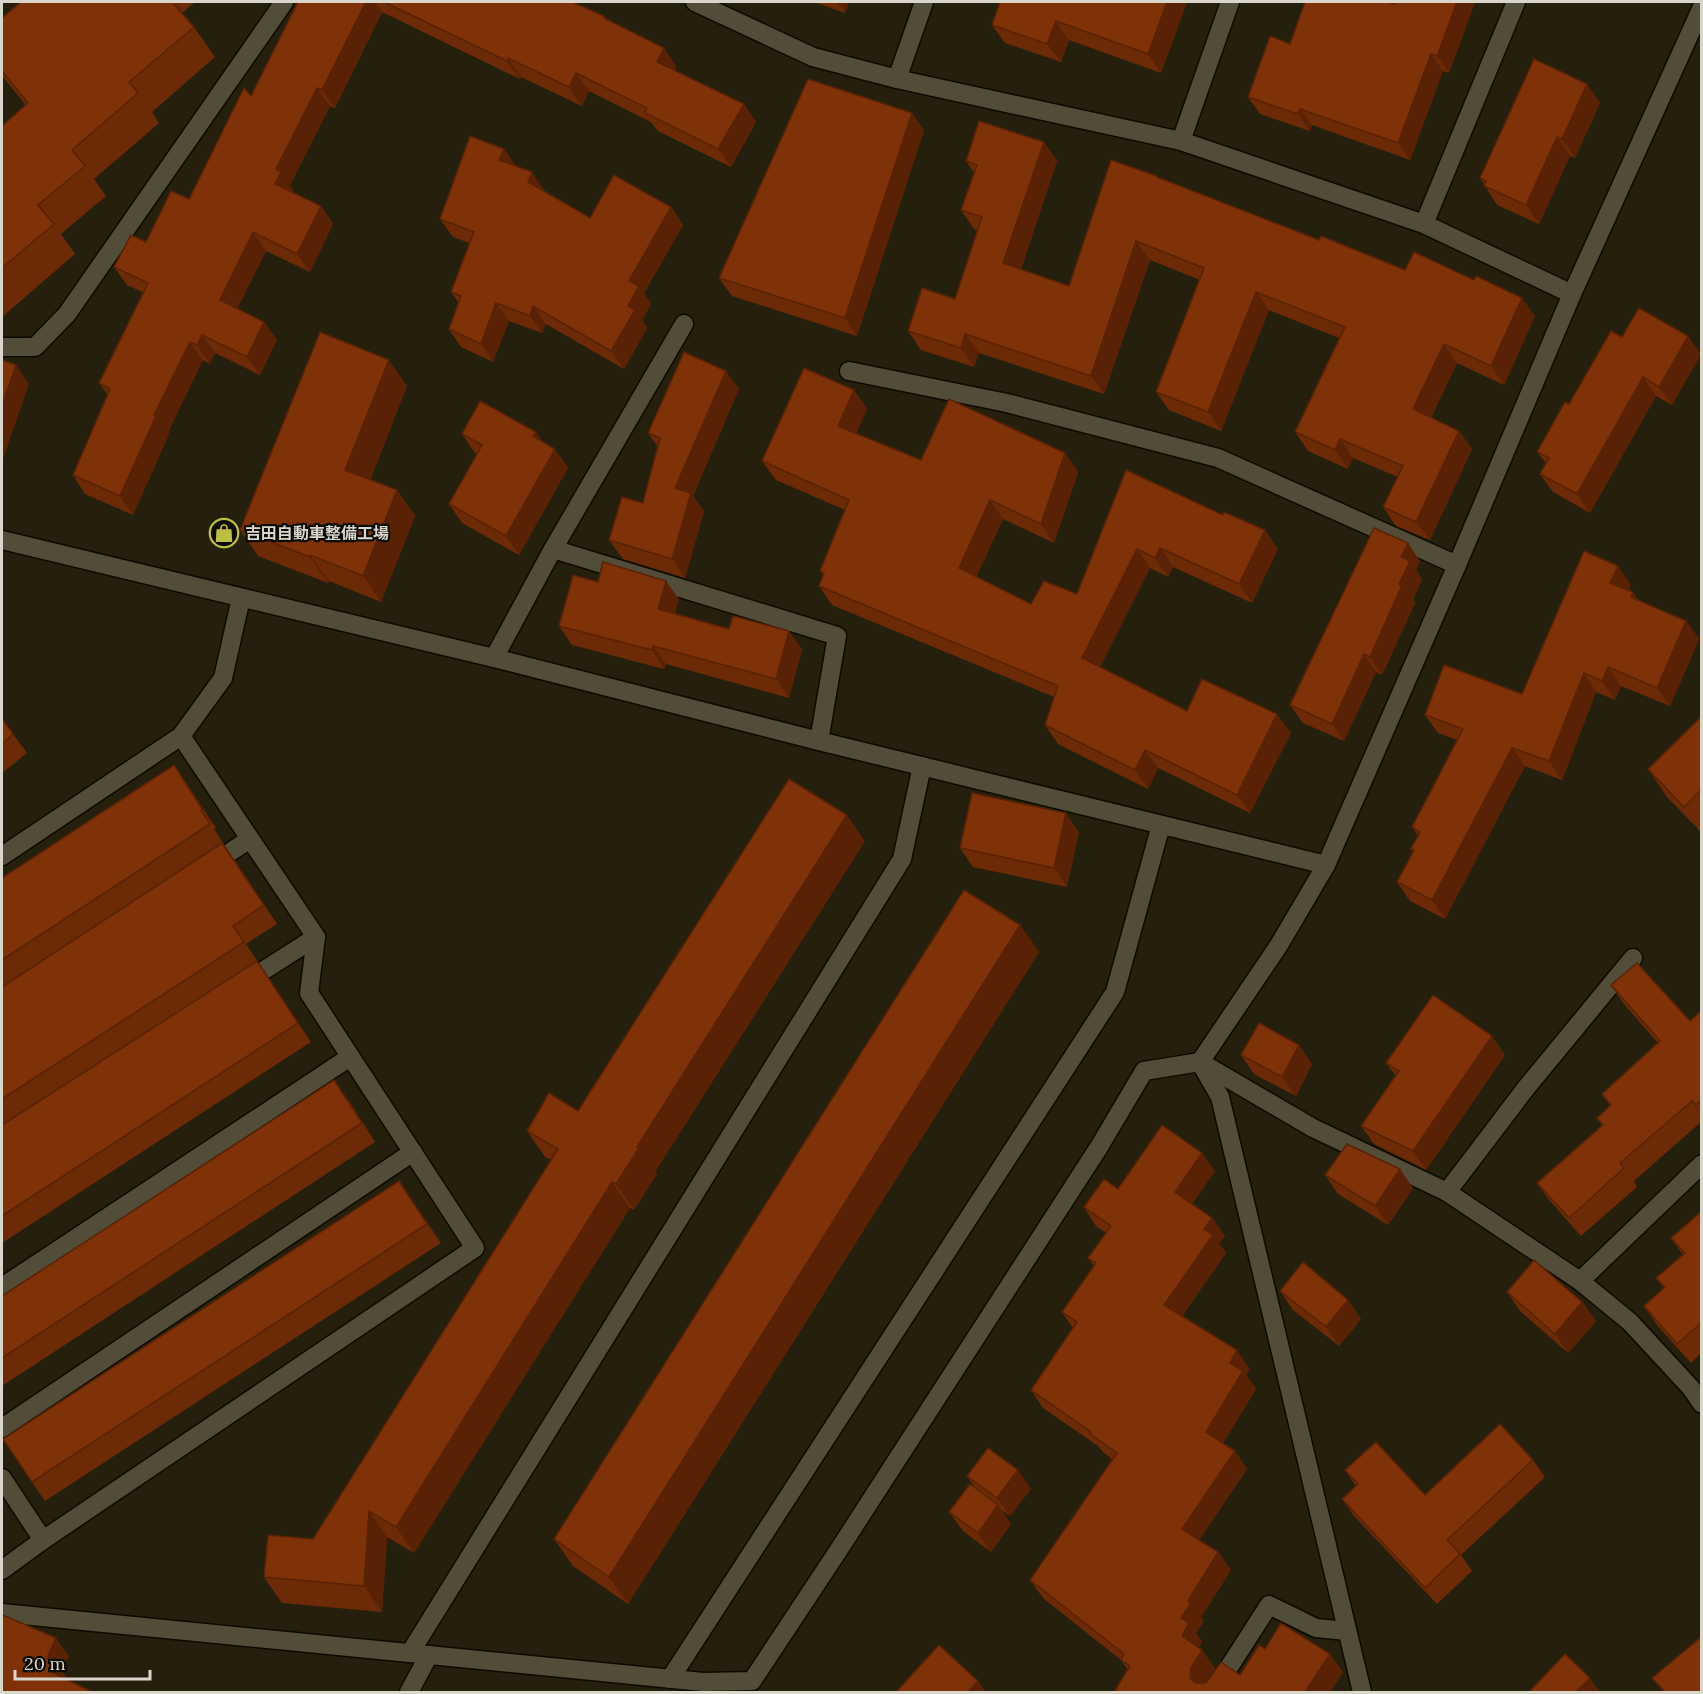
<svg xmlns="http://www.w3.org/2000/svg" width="1703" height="1694" viewBox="0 0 1703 1694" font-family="Lora,'Noto Sans JP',serif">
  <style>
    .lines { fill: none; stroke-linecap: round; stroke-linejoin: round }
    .lane-casing { stroke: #0d0a00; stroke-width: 21 }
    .street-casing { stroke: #0d0a00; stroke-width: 21 }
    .lane { stroke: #524d39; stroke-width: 18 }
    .street { stroke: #524d39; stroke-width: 18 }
    .wall { fill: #6d2a06 }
    .shaded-wall { fill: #592205 }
    .building { fill: #7f3107; stroke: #592205; stroke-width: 1.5 }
    .labels { text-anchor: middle; stroke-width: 4.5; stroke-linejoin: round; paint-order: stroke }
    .poi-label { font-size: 16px; font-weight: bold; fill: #d9d7cb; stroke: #0b0a04; text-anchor: start }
  </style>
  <rect width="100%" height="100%" fill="#24200d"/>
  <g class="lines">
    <g class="lane-casing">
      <g id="lane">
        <polyline points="2,856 181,736 223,678 241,598"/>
        <polyline points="209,866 250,839"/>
        <polyline points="244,983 316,937"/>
        <polyline points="2,1287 350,1057"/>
        <polyline points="2,1428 413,1152"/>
        <polyline points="2,1478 43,1540 475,1248 309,993 316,937 181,736"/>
        <polyline points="2,1570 43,1540"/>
      </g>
    </g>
    <g class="street-casing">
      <g id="street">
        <polyline points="695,2 813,57 897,79 1181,141 1424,224 1572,294"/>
        <polyline points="897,79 924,2"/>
        <polyline points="1181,141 1230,2"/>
        <polyline points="1424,224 1516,2"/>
        <polyline points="2,347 35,347 67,314 284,2"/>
        <polyline points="849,371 1007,403 1218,458 1457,565"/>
        <polyline points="2,540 494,658 819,741 1326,865"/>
        <polyline points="553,549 837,636 819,741"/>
        <polyline points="494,658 553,549 684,324"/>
        <polyline points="1447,1192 1526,1088 1633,958"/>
        <polyline points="1580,1281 1702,1164"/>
        <polyline points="2,1613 703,1682 752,1681 838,1551 1099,1147 1144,1071 1200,1062 1313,1128 1447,1192 1580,1281 1630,1322 1691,1388 1702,1404"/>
        <polyline points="410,1653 902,859 922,766"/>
        <polyline points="670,1679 1115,992 1161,825"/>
        <polyline points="409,1692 429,1655"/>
        <polyline points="1213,1692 1269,1605 1316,1628 1347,1631"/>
        <polyline points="1362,1692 1220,1097 1200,1062 1279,945 1326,865 1457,565 1572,294 1702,7"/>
      </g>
    </g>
    <use href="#lane" class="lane"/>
    <use href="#street" class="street"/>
  </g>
  <g class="wall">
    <polygon points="21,2 195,2 182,13 194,27 215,57 152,112 159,123 94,179 106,196 61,234 75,254 2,317 2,126 26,105 2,76 2,18"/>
    <polygon points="298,2 572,2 604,16 606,19 676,66 674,71 744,104 756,122 731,167 658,131 651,122 589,91 582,106 521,77 520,79 382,12 335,108 330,106 290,185 293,190 292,192 321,206 333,224 310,272 266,251 237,309 277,340 260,375 215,353 210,364 203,360 168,432 169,434 133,515 85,494 73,475 108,395 99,383 144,293 127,285 114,267 146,242 189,199 251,96"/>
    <polygon points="814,2 849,2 845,13"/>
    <polygon points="1000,2 1187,2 1161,73 1069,40 1061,62 1005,43 992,25"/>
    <polygon points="1475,2 1449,73 1443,71 1410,160 1312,125 1310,131 1260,114 1248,97 1290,44 1395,4"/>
    <polygon points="1587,84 1600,103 1575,158 1570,156 1539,224 1497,205 1480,178"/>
    <polygon points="924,130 857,336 732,296 719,278"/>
    <polygon points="1044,142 1057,161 1021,269 1069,286 1159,178 1319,240 1535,316 1504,385 1457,363 1431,418 1459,431 1472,449 1430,540 1396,526 1383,507 1398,477 1353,458 1348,469 1308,451 1295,432 1339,338 1269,310 1221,431 1169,410 1156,392 1200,280 1150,260 1104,394 979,353 974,367 921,350 908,331 955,299 977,230 974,229 961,210 974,173 966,161"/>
    <polygon points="504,149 516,167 544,191 590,218 671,207 683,225 644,293 651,304 642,320 647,328 624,369 546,324 542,333 509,321 493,362 461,347 449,329 459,303 451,292 469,243 453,237 440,219"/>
    <polygon points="1622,337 1701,354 1672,405 1656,396 1590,513 1553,492 1540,474 1546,463 1537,452 1569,404"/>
    <polygon points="407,386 370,480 397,490 415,516 381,602 329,581 328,583 258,556 240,530"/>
    <polygon points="739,389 693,496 704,511 685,578 623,559 609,540 643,503 658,447 648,433"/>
    <polygon points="854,390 867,409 856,434 921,460 1065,453 1078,472 1054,543 1003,519 976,577 1031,604 1077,594 1126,470 1278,549 1252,603 1173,567 1168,577 1150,568 1100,667 1187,711 1291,733 1250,813 1158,768 1148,789 1058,744 1045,725 1054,697 832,605 819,586 823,575 820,571 845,510 776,480 762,461"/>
    <polygon points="462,434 543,442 568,468 519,555 462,523 449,504 477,454 475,453"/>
    <polygon points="1420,561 1416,570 1422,579 1413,599 1415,603 1382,675 1376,672 1344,741 1303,723 1290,705"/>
    <polygon points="598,582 679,599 675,613 729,629 789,631 802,649 789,698 666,664 664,669 572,645 559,626"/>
    <polygon points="1631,585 1628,590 1638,600 1686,621 1699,639 1670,706 1621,686 1615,700 1596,692 1562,780 1525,766 1445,919 1410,901 1397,882 1413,852 1411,849 1418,836 1412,827 1457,740 1438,733 1425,715 1522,694"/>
    <polygon points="1701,717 1701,832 1667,797 1648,769"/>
    <polygon points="2,719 27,753 2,773"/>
    <polygon points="187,784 216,828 214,829 223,843 277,924 246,944 311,1042 2,1243 2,878"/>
    <polygon points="1079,832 1067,887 973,867 960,848"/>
    <polygon points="865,841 655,1172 657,1174 634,1210 630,1208 414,1553 387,1537 382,1612 282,1603 264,1577 313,1539 551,1160 545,1157 527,1131 578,1111"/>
    <polygon points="1020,925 1039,952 628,1604 573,1566 554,1539"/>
    <polygon points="1611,985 1690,1021 1701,1011 1701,1122 1634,1181 1637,1187 1581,1236 1550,1201 1537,1183 1602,1126 1597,1118 1610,1106 1602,1094 1658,1043 1624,1004"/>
    <polygon points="1299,1045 1312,1064 1296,1096 1254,1074 1241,1055"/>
    <polygon points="1505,1055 1426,1170 1374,1144 1361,1126 1396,1076 1386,1063"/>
    <polygon points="348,1099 375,1142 2,1386 2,1296"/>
    <polygon points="1215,1171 1192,1204 1212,1218 1225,1236 1219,1243 1226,1253 1182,1316 1250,1369 1246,1375 1256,1389 1223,1443 1235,1451 1247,1469 1199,1540 1218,1552 1231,1570 1201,1617 1204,1621 1196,1633 1202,1642 1199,1647 1215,1668 1205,1683 1240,1675 1265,1649 1343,1672 1330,1692 1114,1692 1128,1670 1121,1660 1043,1598 1030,1580 1113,1460 1103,1452 1098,1446 1043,1408 1031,1390 1073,1328 1062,1312 1094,1266 1088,1258 1106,1233 1096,1226 1084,1207 1118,1189"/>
    <polygon points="1325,1175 1413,1188 1388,1225 1338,1194"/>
    <polygon points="412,1200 441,1243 45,1501 32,1482"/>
    <polygon points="1701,1212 1701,1353 1691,1363 1657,1325 1644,1306 1664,1288 1656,1278 1683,1255 1671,1238"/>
    <polygon points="1280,1291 1361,1319 1339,1346 1293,1310"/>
    <polygon points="1507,1292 1582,1302 1596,1321 1568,1353 1520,1311"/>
    <polygon points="1533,1460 1545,1477 1461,1555 1472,1571 1437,1604 1354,1516 1342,1499 1356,1486 1345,1470 1425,1495"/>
    <polygon points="967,1476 1031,1489 1010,1516 1001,1510 1011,1524 991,1552 963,1531 949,1512 976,1489"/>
  </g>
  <g class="shaded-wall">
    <polygon points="366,2 374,2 382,12 335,108 322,90"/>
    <polygon points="837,2 849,2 845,13"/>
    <polygon points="1167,2 1187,2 1161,73 1148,54"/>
    <polygon points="1457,2 1475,2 1449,73 1437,56"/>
    <polygon points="1056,21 1069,40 1061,62 1047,44"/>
    <polygon points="664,48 676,66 669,80 657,62"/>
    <polygon points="1431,54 1443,71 1410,160 1398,143"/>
    <polygon points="508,58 521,77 520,79 507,61"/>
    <polygon points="576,73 589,91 582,106 569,87"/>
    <polygon points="1587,84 1600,103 1575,158 1562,139"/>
    <polygon points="317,88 330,106 290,185 293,190 287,202 275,184 276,169"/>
    <polygon points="744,104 756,122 731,167 718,149"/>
    <polygon points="1300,109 1312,125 1310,131 1298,114"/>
    <polygon points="912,113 924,130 857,336 845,318"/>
    <polygon points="1557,137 1570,156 1539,224 1526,205"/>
    <polygon points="1044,142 1057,161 1016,282 1003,263"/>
    <polygon points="504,149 517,167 499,160"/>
    <polygon points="532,172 544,190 541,199 528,182"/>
    <polygon points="321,206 333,224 310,272 297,254"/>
    <polygon points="671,207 683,225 644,293 651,304 642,320 647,328 624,369 611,351 628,306 629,281"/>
    <polygon points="253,232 266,251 232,318 220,300"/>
    <polygon points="1136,241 1150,260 1104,394 1091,376"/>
    <polygon points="1256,292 1269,310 1221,431 1208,412"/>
    <polygon points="1522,298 1535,316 1504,385 1491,366"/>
    <polygon points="496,303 509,321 493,362 481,344"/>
    <polygon points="533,306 546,324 542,333 530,316"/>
    <polygon points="264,322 277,340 260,375 247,357"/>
    <polygon points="965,334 979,353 974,367 961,348"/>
    <polygon points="202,335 215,353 210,364 197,345"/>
    <polygon points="1688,336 1701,354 1672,405 1659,387"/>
    <polygon points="190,342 203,360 168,432 169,434 133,515 120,496 154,415"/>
    <polygon points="1444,344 1457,363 1426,428 1413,409"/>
    <polygon points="389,360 407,386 363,496 345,470"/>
    <polygon points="16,365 29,384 2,462 2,405"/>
    <polygon points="726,371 739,389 693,496 704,511 685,578 672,559 675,488"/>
    <polygon points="1643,377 1656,396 1590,513 1577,494"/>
    <polygon points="854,390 867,409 851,445 838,426"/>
    <polygon points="1459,431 1472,449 1430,540 1416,522"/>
    <polygon points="536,432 549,451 533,436"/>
    <polygon points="1340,439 1353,458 1348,469 1335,450"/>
    <polygon points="555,449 568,468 519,555 506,536"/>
    <polygon points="1065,453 1078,472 1054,543 1041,524"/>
    <polygon points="397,490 415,516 381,602 363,576"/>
    <polygon points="990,500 1003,519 972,587 959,568"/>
    <polygon points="1265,530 1278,549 1252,603 1239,584"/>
    <polygon points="1408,543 1420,561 1416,570 1422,579 1413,599 1415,603 1382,675 1370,657 1399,584 1401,557"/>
    <polygon points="1160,548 1173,567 1168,577 1155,558"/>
    <polygon points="1137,549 1150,568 1095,677 1082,658"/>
    <polygon points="310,555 329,581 328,583 310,557"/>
    <polygon points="1618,566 1631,585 1623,601 1610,583"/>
    <polygon points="666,581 679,599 671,627 658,609"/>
    <polygon points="1633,592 1646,611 1631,597"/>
    <polygon points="1686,621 1699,639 1670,706 1657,688"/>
    <polygon points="789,631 802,649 789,698 776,679"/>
    <polygon points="653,646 666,664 664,669 652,650"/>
    <polygon points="1364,654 1376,672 1344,741 1332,724"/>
    <polygon points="1608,667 1621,686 1615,700 1602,681"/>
    <polygon points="1584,673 1596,692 1562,780 1549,761"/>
    <polygon points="1277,714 1291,733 1250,813 1237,795"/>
    <polygon points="1512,748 1525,766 1445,919 1432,900"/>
    <polygon points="1145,750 1158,768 1148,789 1135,770"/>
    <polygon points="174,765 187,784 216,828 202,809"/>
    <polygon points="1066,813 1079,832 1067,887 1054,868"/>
    <polygon points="847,815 865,841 655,1172 657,1174 634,1210 616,1184 637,1147"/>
    <polygon points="222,843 236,862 277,924 264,905"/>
    <polygon points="1020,925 1039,952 628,1604 609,1577"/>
    <polygon points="257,961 270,980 311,1042 298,1023"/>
    <polygon points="1492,1036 1505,1055 1426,1170 1413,1151"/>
    <polygon points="1299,1045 1312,1064 1296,1096 1282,1077"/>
    <polygon points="334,1080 348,1099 375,1142 362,1123"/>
    <polygon points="1202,1153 1215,1171 1188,1210 1175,1192"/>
    <polygon points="1400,1169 1413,1188 1388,1225 1375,1206"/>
    <polygon points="399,1181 412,1200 441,1243 427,1224"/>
    <polygon points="612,1182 630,1208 414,1553 396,1527"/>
    <polygon points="1212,1218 1225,1236 1219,1243 1226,1253 1177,1323 1164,1305 1204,1229"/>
    <polygon points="1348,1300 1361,1319 1339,1346 1326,1327"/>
    <polygon points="1582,1302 1596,1321 1568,1353 1555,1334"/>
    <polygon points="1237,1350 1250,1369 1246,1375 1256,1389 1219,1450 1206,1432 1230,1363"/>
    <polygon points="1235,1451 1247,1469 1194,1547 1182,1529"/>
    <polygon points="1018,1470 1031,1489 1010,1516 997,1498"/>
    <polygon points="998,1505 1011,1524 991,1552 978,1533"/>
    <polygon points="369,1511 387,1537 382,1612 364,1586"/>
    <polygon points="1218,1552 1231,1570 1201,1617 1204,1621 1196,1633 1202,1642 1194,1654 1182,1636 1181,1618 1188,1601"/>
    <polygon points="56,1638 69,1656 62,1671 68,1680 64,1690 51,1672 47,1658"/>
    <polygon points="1202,1650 1215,1668 1203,1686 1203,1692 1190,1678 1191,1668"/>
    <polygon points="1330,1654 1343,1672 1330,1692 1305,1692"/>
    <polygon points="1590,1678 1600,1692 1576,1692"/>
    <polygon points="978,1681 986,1692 968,1692"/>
  </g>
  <g class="building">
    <polygon points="21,2 172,2 194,27 129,82 138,93 72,150 85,166 38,205 54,224 2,268 2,126 28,103 2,71 2,18"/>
    <polygon points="298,2 366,2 322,90 317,88 276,169 281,172 275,184 321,206 297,254 253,232 220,300 264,322 247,357 202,335 197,345 190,342 154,415 156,416 120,496 73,475 110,389 99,383 148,283 114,267 131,235 146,242 171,191 189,199 244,88 251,96"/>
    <polygon points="384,2 572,2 604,16 604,18 664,48 657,62 744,104 718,149 645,113 647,108 576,73 569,87 508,58 507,61"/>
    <polygon points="1000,2 1167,2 1148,54 1056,21 1047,44 992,25"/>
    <polygon points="1305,2 1388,2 1395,4 1396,2 1457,2 1437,56 1431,54 1398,143 1300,109 1298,114 1248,97 1270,36 1290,44"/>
    <polygon points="1534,59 1587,84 1562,139 1557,137 1526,205 1484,186 1486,181 1480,178"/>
    <polygon points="808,79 912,113 845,318 719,278"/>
    <polygon points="979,121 1044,142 1003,263 1069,286 1111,160 1157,176 1157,177 1319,240 1321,236 1405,270 1414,252 1474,280 1476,276 1522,298 1491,366 1444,344 1413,409 1459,431 1416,522 1383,507 1403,466 1340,439 1335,450 1295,432 1345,327 1256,292 1208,412 1156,392 1204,268 1136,241 1091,376 965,334 961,348 908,331 922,288 955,299 982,217 961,210 977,165 966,161"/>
    <polygon points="470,136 504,149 499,160 532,172 528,182 590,218 614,175 671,207 629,281 639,286 628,306 635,310 611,351 533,306 530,316 496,303 481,344 449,329 461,296 451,292 474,232 440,219"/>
    <polygon points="1639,308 1688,336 1659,387 1643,377 1577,494 1540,474 1549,458 1537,452 1565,402 1569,404 1611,331 1622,337"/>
    <polygon points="320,332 389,360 345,470 397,490 363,576 310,555 310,557 240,530"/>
    <polygon points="684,352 726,371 675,488 691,493 672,559 609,540 622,497 643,503 660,438 648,433"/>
    <polygon points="2,360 16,365 2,405"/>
    <polygon points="804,368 854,390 838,426 921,460 949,399 1065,453 1041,524 990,500 959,568 1031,604 1044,581 1077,594 1126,470 1223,515 1224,512 1265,530 1239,584 1160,548 1155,558 1137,549 1082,658 1187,711 1202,679 1277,714 1237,795 1145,750 1135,770 1045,725 1058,686 819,586 824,573 820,571 849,500 762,461"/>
    <polygon points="480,401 536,432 533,436 555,449 506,536 449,504 482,445 462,434"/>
    <polygon points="1374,528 1408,543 1401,557 1410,561 1399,584 1402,585 1370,657 1364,654 1332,724 1290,705"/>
    <polygon points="1584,551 1618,566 1610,583 1633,592 1631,597 1686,621 1657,688 1608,667 1602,681 1584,673 1549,761 1512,748 1432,900 1397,882 1414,850 1411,849 1420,832 1412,827 1463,729 1425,715 1444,665 1522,694"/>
    <polygon points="603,562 666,581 658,609 729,629 733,616 789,631 776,679 653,646 652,650 559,626 573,575 598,582"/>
    <polygon points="1701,717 1701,790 1684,807 1648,769"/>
    <polygon points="2,719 13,734 2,744"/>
    <polygon points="174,765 202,809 201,810 210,824 2,960 2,878"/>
    <polygon points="789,779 847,815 637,1147 639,1148 616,1184 612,1182 396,1527 369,1511 364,1586 264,1577 268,1535 313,1539 558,1149 527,1131 549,1093 578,1111"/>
    <polygon points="972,793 1066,813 1054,868 960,848"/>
    <polygon points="222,843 264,905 233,926 244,942 2,1099 2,987"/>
    <polygon points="964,890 1020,925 609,1577 554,1539"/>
    <polygon points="257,961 298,1023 2,1216 2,1125"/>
    <polygon points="1637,963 1690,1021 1701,1011 1701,1100 1696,1105 1692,1101 1620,1163 1624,1168 1569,1218 1537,1183 1603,1125 1597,1118 1611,1105 1602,1094 1660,1041 1611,985"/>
    <polygon points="1433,995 1492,1036 1413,1151 1361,1126 1399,1071 1386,1063"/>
    <polygon points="1259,1023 1299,1045 1282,1077 1241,1055"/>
    <polygon points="334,1080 362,1123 2,1358 2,1296"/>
    <polygon points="1162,1125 1202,1153 1175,1192 1212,1218 1204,1229 1213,1235 1164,1305 1237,1350 1230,1363 1243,1371 1206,1432 1235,1451 1182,1529 1218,1552 1188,1601 1191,1603 1181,1618 1189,1623 1182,1636 1202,1650 1191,1668 1190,1678 1195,1683 1206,1683 1221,1662 1240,1675 1259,1645 1265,1649 1281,1623 1330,1654 1305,1692 1114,1692 1130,1666 1121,1660 1124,1654 1030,1580 1117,1453 1090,1434 1091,1432 1031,1390 1077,1322 1062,1312 1096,1263 1088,1258 1111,1226 1084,1207 1104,1179 1118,1189"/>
    <polygon points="1347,1144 1400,1169 1375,1206 1325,1175"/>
    <polygon points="399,1181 427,1224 32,1482 3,1439"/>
    <polygon points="1701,1212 1701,1323 1677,1344 1644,1306 1665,1287 1656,1278 1685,1253 1671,1238"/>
    <polygon points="1534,1260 1582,1302 1555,1334 1507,1292"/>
    <polygon points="1303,1262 1348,1300 1326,1327 1280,1291"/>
    <polygon points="1500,1424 1533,1460 1447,1540 1460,1554 1425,1588 1342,1499 1358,1484 1345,1470 1376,1442 1425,1495"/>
    <polygon points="988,1448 1018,1470 997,1498 967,1476"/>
    <polygon points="970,1484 998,1505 978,1533 949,1512"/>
    <polygon points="3,1615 56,1638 47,1658 55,1662 51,1672 92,1692 2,1692 2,1618"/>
    <polygon points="1700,1638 1701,1639 1701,1692 1665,1692 1652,1678"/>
    <polygon points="939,1645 978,1681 968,1692 896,1692"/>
    <polygon points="1565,1654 1590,1678 1576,1692 1529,1692"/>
  </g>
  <defs>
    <g id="shop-ring" transform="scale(1.5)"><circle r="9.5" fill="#0b0a04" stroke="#bebf42" stroke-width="1.5"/><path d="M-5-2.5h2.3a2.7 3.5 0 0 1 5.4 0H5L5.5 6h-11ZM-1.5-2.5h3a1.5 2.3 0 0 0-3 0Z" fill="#bebf42"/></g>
  </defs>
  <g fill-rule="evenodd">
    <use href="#shop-ring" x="224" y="533"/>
  </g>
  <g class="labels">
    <g class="poi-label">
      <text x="245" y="539">吉田自動車整備工場</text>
    </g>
  </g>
  <rect width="1703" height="1694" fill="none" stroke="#d9d7cb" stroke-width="6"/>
  <path d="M15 1670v9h135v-9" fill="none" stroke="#d9d7cb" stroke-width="3"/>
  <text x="24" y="1670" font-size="18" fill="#d9d7cb" stroke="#0b0a04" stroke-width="4.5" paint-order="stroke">20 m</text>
</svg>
